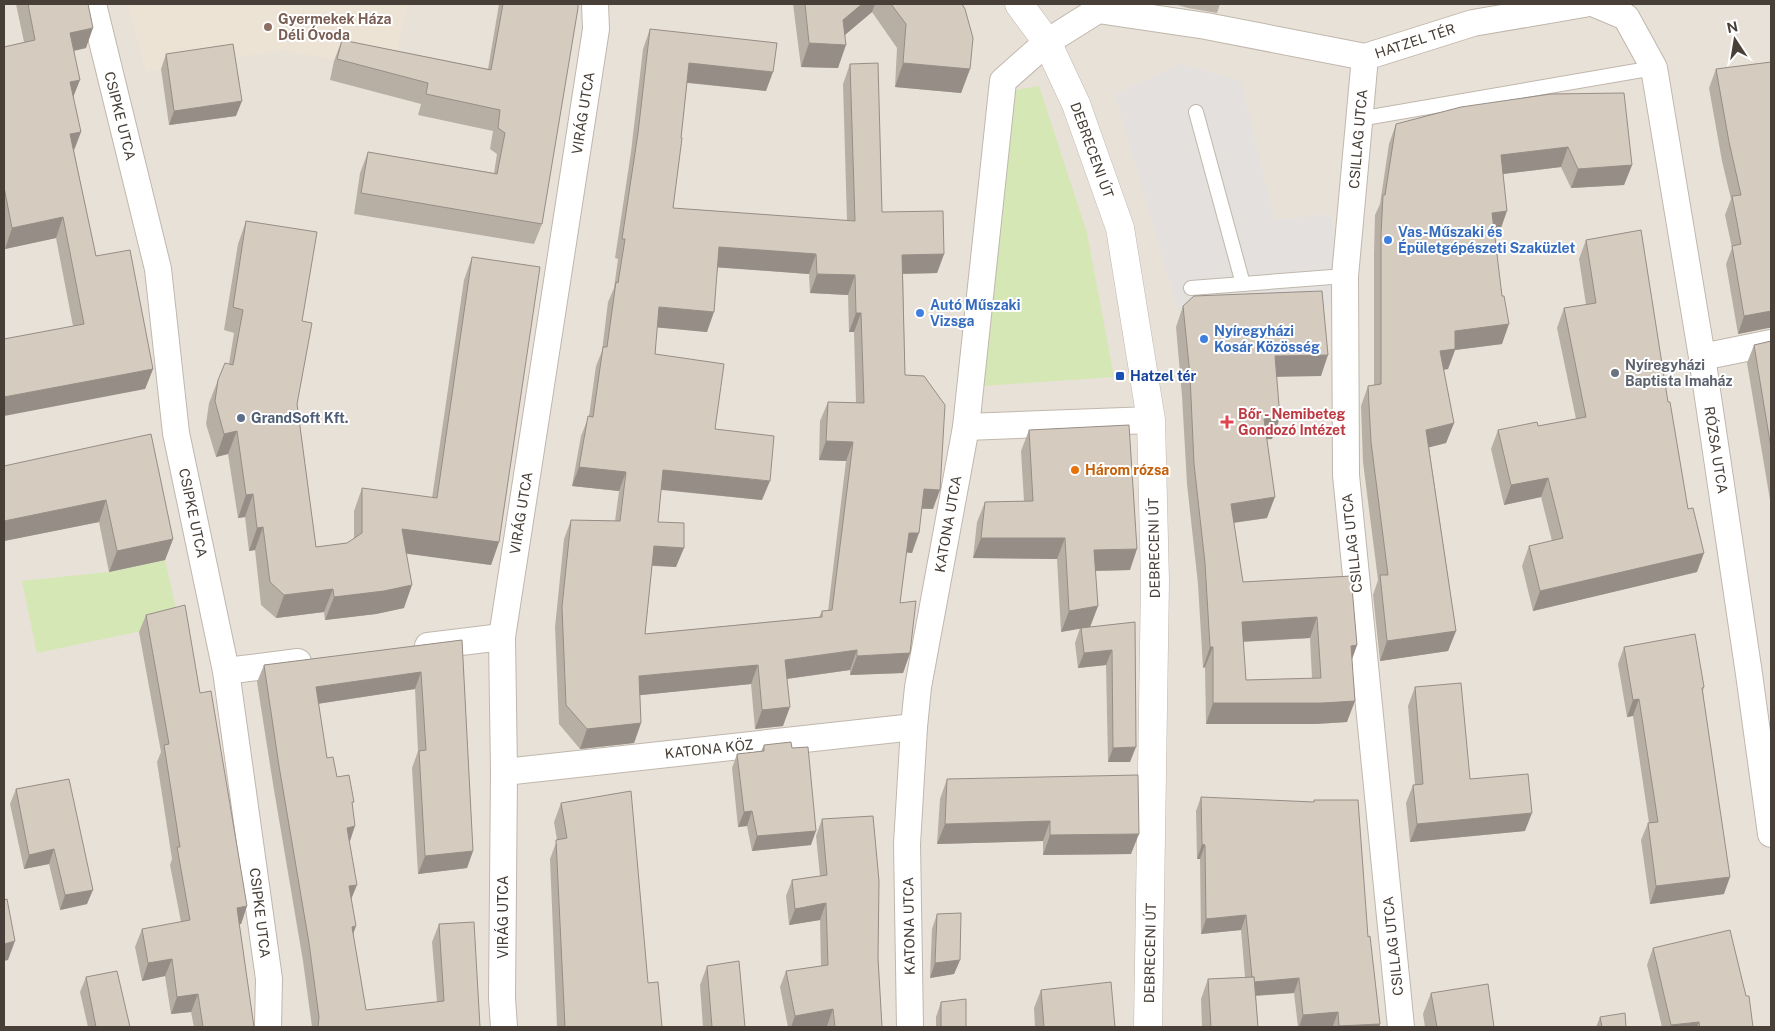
<svg xmlns="http://www.w3.org/2000/svg" width="1775" height="1031" viewBox="0 0 1775 1031" font-family="'Public Sans',sans-serif">
  <style>
    .residential { fill: #e8e1d8 }
    .education { fill: #ede3d4 }
    .green { fill: #d5e7b4 }
    .parking { fill: #e3e0de }
    .lines { fill: none; stroke-linecap: round; stroke-linejoin: round }
    .service-casing { stroke: #c0b7ac; stroke-width: 16 }
    .minor-casing { stroke: #c0b7ac; stroke-width: 28 }
    .tertiary-casing { stroke: #c0b7ac; stroke-width: 29 }
    .service { stroke: #fff; stroke-width: 14 }
    .minor { stroke: #fff; stroke-width: 26 }
    .tertiary { stroke: #fff; stroke-width: 28 }
    .wall { fill: #b8afa4; fill-rule: evenodd }
    .shaded-wall { fill: #968e86 }
    .building { fill: #d6cbbf; stroke: #968e86; fill-rule: evenodd }
    .education-dot { fill: #8d6e63; stroke: #fff; stroke-width: 2 }
    .shop-dot { fill: #3f7fe0; stroke: #fff; stroke-width: 2 }
    .worship-dot { fill: #6b7280; stroke: #fff; stroke-width: 2 }
    .transit-dot { fill: #1a4fb4; stroke: #fff; stroke-width: 2 }
    .service-dot { fill: #5c6f8a; stroke: #fff; stroke-width: 2 }
    .health-dot { fill: #e0444e; stroke: #fff; stroke-width: 2 }
    .food-dot { fill: #e8710a; stroke: #fff; stroke-width: 2 }
    .labels { text-anchor: middle; stroke-width: 4; stroke-linejoin: round; paint-order: stroke }
    .education-label { font-size: 14px; font-weight: bold; fill: #785e54; stroke: #fff; text-anchor: start }
    .street-label { font-size: 14px; fill: #484038; stroke: #fff }
    .shop-label { font-size: 14px; font-weight: bold; fill: #366cbe; stroke: #fff; text-anchor: start }
    .worship-label { font-size: 14px; font-weight: bold; fill: #5b616d; stroke: #fff; text-anchor: start }
    .transit-label { font-size: 14px; font-weight: bold; fill: #164399; stroke: #fff; text-anchor: start }
    .health-label { font-size: 14px; font-weight: bold; fill: #be3a42; stroke: #fff; text-anchor: start }
    .service-label { font-size: 14px; font-weight: bold; fill: #4e5e75; stroke: #fff; text-anchor: start }
    .food-label { font-size: 14px; font-weight: bold; fill: #c56008; stroke: #fff; text-anchor: start }
  </style>
  <rect width="100%" height="100%" fill="#f4f0ea"/>
  <rect class="residential" x="4" y="4" width="1767" height="1023"/>
  <polygon class="education" points="128,4 408,4 392,72 283,50 146,71"/>
  <g class="green">
    <polygon points="1039,86 1087,233 1114,377 982,386 1010,91"/>
    <polygon points="165,560 179,623 37,653 22,581 109,572"/>
  </g>
  <polygon class="parking" points="1181,64 1241,81 1274,220 1331,214 1345,306 1178,311 1115,94"/>
  <g class="lines">
    <g class="service-casing">
      <g id="service">
        <polyline points="1196,112 1243,284"/>
        <polyline points="1359,119 1654,68"/>
        <polyline points="1191,288 1345,276"/>
      </g>
    </g>
    <g class="minor-casing">
      <g id="minor">
        <polyline points="93,4 158,269 176,433 226,671 269,979 268,1027"/>
        <polyline points="1595,4 1626,17 1654,68 1702,357 1749,674 1771,834"/>
        <polyline points="1365,57 1345,276 1346,475 1401,1027"/>
        <polyline points="1702,357 1771,343"/>
        <polyline points="966,427 1151,420"/>
        <polyline points="428,646 502,637"/>
        <polyline points="226,671 298,662"/>
        <polyline points="504,772 914,727"/>
        <polyline points="504,1027 502,998 504,772 502,637 596,29 595,4"/>
        <polyline points="910,1027 907,844 914,727 918,687 966,427 1003,81 1047,42 1098,10 1206,26 1365,57 1473,23 1584,4"/>
      </g>
    </g>
    <g class="tertiary-casing">
      <polyline id="tertiary" points="1019,4 1047,42 1076,104 1120,228 1151,420 1155,581 1148,1027"/>
    </g>
    <use href="#service" class="service"/>
    <use href="#minor" class="minor"/>
    <use href="#tertiary" class="tertiary"/>
  </g>
  <g class="wall">
    <polygon points="16,4 88,4 86,48 74,51 74,151 96,256 153,369 145,389 73,326 56,238 5,249 4,243 4,47 24,42"/>
    <polygon points="499,4 578,4 542,224 534,244 354,214 360,173 368,152 494,173 497,154 490,149 493,131 418,115 421,104 330,80 334,61 342,40 488,69"/>
    <polygon points="793,4 962,4 970,69 961,93 895,87 897,48 872,12 845,35 838,68 801,67"/>
    <polygon points="1174,4 1220,4 1217,13 1188,8"/>
    <path d="M650,29L766,91L687,83L673,208L847,221L843,84L850,64L882,212L944,254L937,273L903,274L905,375L933,509H922L912,553L906,552L900,603L910,653L903,673L850,675V670L787,679L783,726L755,729L751,684L640,695L641,723L634,743L580,749L559,724L555,627L564,539L571,520L615,521L619,491L572,486L581,436L589,416L596,366L602,351L608,302L614,288L618,259L615,258L631,152L643,49ZM718,267L809,274L810,293L848,295L849,332H854L856,403L828,402L820,421L819,460L846,461L828,611H822L819,617L645,634L652,566L676,567L658,522L661,490L762,500L715,429L655,354L657,327L707,332Z"/>
    <polygon points="166,54 236,116 169,125 161,69"/>
    <polygon points="1771,62 1771,328 1768,328 1738,334 1726,264 1732,248 1725,215 1731,199 1722,161 1709,88 1716,69"/>
    <polygon points="1461,107 1632,165 1624,185 1571,188 1561,167 1503,174 1500,231 1494,232 1502,344 1455,350 1448,369 1443,370 1454,423 1446,443 1429,447 1456,631 1448,651 1380,661 1373,595 1378,580 1363,462 1361,406 1368,386 1374,385 1374,255 1375,215 1380,204 1389,144 1396,124"/>
    <polygon points="246,221 302,321 297,404 316,547 347,543 354,539 354,511 362,488 432,498 464,280 472,257 499,542 491,565 406,553 404,608 376,614 325,620 324,612 276,618 261,605 255,550 249,551 245,517 238,518 228,454 216,457 206,424 209,403 218,380 229,364 234,333 224,330 238,244"/>
    <polygon points="1586,240 1668,402 1697,572 1533,611 1522,566 1529,546 1552,541 1541,497 1504,505 1491,449 1498,430 1538,426 1576,419 1557,328 1564,308 1586,305 1579,259"/>
    <path d="M1183,306L1321,376H1276L1272,439H1267V518L1234,523L1243,582L1351,576L1357,645L1352,659L1347,722L1315,724H1206L1205,667L1203,668L1198,584L1187,484L1182,396L1176,327ZM1310,638L1312,678L1246,680L1243,642Z"/>
    <polygon points="1771,341 1771,506 1747,363 1754,345"/>
    <polygon points="1029,430 1130,570 1095,571 1098,606 1090,627 1135,622 1130,762 1108,762 1106,665 1078,668 1075,643 1080,628 1061,632 1057,559 973,558 977,522 985,502 1024,501 1021,451"/>
    <polygon points="151,434 173,539 165,560 109,572 99,522 4,541"/>
    <polygon points="1771,511 1771,527 1770,515"/>
    <polygon points="146,615 200,693 247,906 241,924 239,924 254,1027 194,1027 191,1012 171,1014 165,976 142,981 135,947 142,929 181,922 170,865 172,859 157,762 161,752 139,632"/>
    <polygon points="462,640 473,851 467,868 418,874 412,768 418,751 415,689 318,704 327,758 352,806 350,842 351,899 353,934 366,1010 437,1002 432,942 439,924 480,1027 312,1027 303,961 273,784 257,682 264,665"/>
    <polygon points="1624,647 1704,687 1703,691 1724,894 1650,904 1641,840 1648,823 1649,823 1633,716 1627,717 1618,664"/>
    <polygon points="1415,687 1470,779 1525,831 1410,842 1406,803 1413,785 1415,785 1408,706"/>
    <polygon points="764,745 792,748 811,845 752,851 747,826 738,827 732,768 737,754 761,751"/>
    <polygon points="69,779 87,904 60,910 49,864 24,869 10,804 16,789"/>
    <polygon points="947,779 1131,854 1043,855 1043,841 937,844 940,799"/>
    <polygon points="1201,797 1368,937 1380,1024 1379,1027 1333,1027 1333,1026 1321,1027 1298,1027 1294,993 1256,996 1258,1027 1202,1027 1201,999 1208,979 1245,977 1241,930 1201,934 1200,859 1197,859 1196,811"/>
    <polygon points="561,803 648,983 662,1027 557,1027 550,859 557,840 554,822"/>
    <polygon points="822,819 878,958 882,1027 827,1027 827,1026 817,1027 788,1027 780,987 786,971 821,966 820,920 789,925 786,896 792,880 820,876 816,836"/>
    <polygon points="937,914 960,960 954,974 930,978 932,929"/>
    <polygon points="1653,948 1753,1027 1662,1027 1647,965"/>
    <polygon points="707,966 745,1027 703,1027 700,985"/>
    <polygon points="86,977 130,1027 88,1027 80,992"/>
    <polygon points="1041,990 1115,1027 1035,1027 1034,1008"/>
    <polygon points="1431,993 1494,1027 1425,1027 1423,1014"/>
    <polygon points="941,1002 966,1027 936,1027 936,1017"/>
    <polygon points="1600,1017 1626,1027 1596,1027"/>
  </g>
  <g class="shaded-wall">
    <polygon points="862,4 875,4 872,12 834,44 843,20"/>
    <polygon points="93,28 86,48 63,53 70,33"/>
    <polygon points="809,43 846,45 838,68 801,67"/>
    <polygon points="689,63 773,72 766,91 682,82"/>
    <polygon points="903,63 970,69 961,93 895,87"/>
    <polygon points="80,80 72,100 70,82"/>
    <polygon points="242,101 236,116 169,125 174,111"/>
    <polygon points="81,132 73,153 70,134"/>
    <polygon points="1568,147 1561,167 1494,175 1501,155"/>
    <polygon points="1632,165 1624,185 1571,188 1578,169"/>
    <polygon points="1507,211 1500,231 1485,233 1492,213"/>
    <polygon points="63,217 56,238 5,249 12,228"/>
    <polygon points="719,247 816,254 809,274 712,267"/>
    <polygon points="944,254 937,273 895,274 902,255"/>
    <polygon points="817,274 855,275 848,295 810,293"/>
    <polygon points="659,307 714,312 707,332 652,327"/>
    <polygon points="1771,311 1771,328 1768,328 1738,334 1744,316"/>
    <polygon points="856,313 861,313 854,332 849,332"/>
    <polygon points="1509,324 1502,344 1455,350 1448,369 1433,371 1440,351 1455,331"/>
    <polygon points="1328,355 1321,376 1267,377 1275,356"/>
    <polygon points="153,369 145,389 4,416 4,397"/>
    <polygon points="1280,418 1272,439 1256,440 1264,419"/>
    <polygon points="1454,423 1446,443 1419,450 1426,430"/>
    <polygon points="237,431 228,454 216,457 224,434"/>
    <polygon points="826,441 853,442 846,461 819,460"/>
    <polygon points="579,467 626,472 619,491 572,486"/>
    <polygon points="663,470 770,481 762,500 656,489"/>
    <polygon points="1548,478 1541,497 1504,505 1511,485"/>
    <polygon points="924,489 940,490 933,509 917,508"/>
    <polygon points="253,494 245,517 238,518 246,495"/>
    <polygon points="1275,497 1267,518 1223,524 1231,504"/>
    <polygon points="106,500 99,522 4,541 4,521"/>
    <polygon points="263,527 255,550 249,551 257,528"/>
    <polygon points="402,529 499,542 491,565 394,552"/>
    <polygon points="909,533 919,533 912,553 902,552"/>
    <polygon points="981,538 1065,538 1057,559 973,558"/>
    <polygon points="173,539 165,560 109,572 117,551"/>
    <polygon points="654,546 684,548 676,567 647,565"/>
    <polygon points="1137,549 1130,570 1087,571 1094,550"/>
    <polygon points="1704,553 1697,572 1533,611 1540,591"/>
    <polygon points="412,585 404,608 376,614 325,620 334,597"/>
    <polygon points="333,589 324,612 276,618 284,595"/>
    <polygon points="1098,606 1090,627 1061,632 1069,611"/>
    <polygon points="1317,617 1310,638 1234,642 1242,622"/>
    <polygon points="1456,631 1448,651 1380,661 1387,641"/>
    <polygon points="1357,645 1350,665 1351,646"/>
    <polygon points="1210,647 1213,647 1205,667 1203,668"/>
    <polygon points="857,650 850,670 778,680 785,660"/>
    <polygon points="1112,650 1106,665 1078,668 1084,653"/>
    <polygon points="910,653 903,673 850,675 857,656"/>
    <polygon points="758,665 751,684 632,696 639,676"/>
    <polygon points="421,672 415,689 309,705 316,687"/>
    <polygon points="1639,699 1633,716 1627,717 1633,700"/>
    <polygon points="1355,701 1347,722 1315,724 1206,724 1213,703"/>
    <polygon points="790,707 783,726 755,729 762,710"/>
    <polygon points="641,723 634,743 580,749 587,729"/>
    <polygon points="1136,747 1130,762 1108,762 1113,748"/>
    <polygon points="752,811 747,826 738,827 744,812"/>
    <polygon points="1532,813 1525,831 1410,842 1417,824"/>
    <polygon points="1050,821 1043,841 937,844 945,824"/>
    <polygon points="355,826 349,844 347,828"/>
    <polygon points="816,831 811,845 752,851 757,836"/>
    <polygon points="1139,834 1131,854 1043,855 1050,835"/>
    <polygon points="1202,844 1205,845 1200,859 1197,859"/>
    <polygon points="54,849 49,864 24,869 29,855"/>
    <polygon points="473,851 467,868 418,874 425,856"/>
    <polygon points="1730,877 1724,894 1650,904 1656,886"/>
    <polygon points="357,885 350,902 349,886"/>
    <polygon points="93,890 87,904 60,910 65,895"/>
    <polygon points="826,903 820,920 789,925 795,909"/>
    <polygon points="247,906 241,924 230,926 237,908"/>
    <polygon points="1246,915 1241,930 1201,934 1206,919"/>
    <polygon points="356,926 350,943 352,927"/>
    <polygon points="15,941 8,960 4,961 4,944"/>
    <polygon points="172,959 165,976 142,981 148,963"/>
    <polygon points="960,960 954,974 930,978 935,963"/>
    <polygon points="1299,978 1294,993 1247,996 1252,982"/>
    <polygon points="198,994 191,1012 171,1014 177,997"/>
    <polygon points="833,1009 827,1026 817,1027 791,1027 795,1016"/>
    <polygon points="1338,1012 1333,1026 1321,1027 1299,1027 1303,1015"/>
    <polygon points="1699,1022 1697,1027 1671,1027 1671,1025"/>
    <polygon points="1380,1024 1379,1027 1339,1027 1339,1026"/>
  </g>
  <g class="building">
    <polygon points="28,4 88,4 93,28 70,33 80,80 70,82 81,132 70,134 96,256 130,250 153,369 4,397 4,339 84,324 63,217 12,228 4,187 4,47 35,40"/>
    <polygon points="503,4 578,4 578,8 542,224 361,193 368,152 497,174 505,133 498,128 500,110 426,94 428,83 337,59 342,40 491,70"/>
    <polygon points="805,4 862,4 843,20 846,45 809,43"/>
    <polygon points="891,4 962,4 965,9 973,38 970,69 903,63 906,24"/>
    <path d="M650,29L777,43L773,72L689,63L681,138H682L673,208L855,221L850,64L878,63L882,212L943,211L944,254L902,255L905,375L924,376L945,405L940,490L924,489L919,533H909L900,603L916,601L910,653L857,656V650L785,660L790,707L762,710L758,665L639,676L641,723L587,729L566,705L562,607L571,520L620,521L626,472L579,467L588,416L593,417L603,347H607L616,282L618,283L625,239H622L638,133ZM719,247L816,254L817,274L855,275L856,313H861L864,403L828,402L826,441L853,442L832,610L822,611V617L645,634L654,546L684,548V523L658,522L663,470L770,481L774,436L715,429L724,364L655,354L659,307L714,312Z"/>
    <polygon points="233,44 242,101 174,111 166,54"/>
    <polygon points="1771,62 1771,311 1744,316 1732,246 1741,244 1732,196 1741,195 1729,142 1716,69"/>
    <polygon points="1624,93 1632,165 1578,169 1568,147 1501,155 1507,211 1492,213 1502,296 1504,296 1509,324 1455,331 1455,349 1440,351 1454,423 1426,430 1456,631 1387,641 1380,575 1388,575 1371,442 1368,386 1381,384 1381,235 1383,195 1385,195 1396,124 1461,107 1551,94"/>
    <polygon points="246,221 317,232 302,321 312,323 297,404 316,547 347,543 362,533 362,488 437,498 472,257 540,267 499,542 402,529 412,585 384,591 334,597 333,589 284,595 270,582 263,527 257,528 253,494 246,495 237,431 224,434 215,401 218,380 225,363 233,365 243,310 233,307"/>
    <polygon points="1641,230 1668,402 1670,402 1688,509 1693,508 1704,553 1540,591 1529,546 1563,538 1548,478 1511,485 1498,430 1537,422 1538,426 1586,417 1564,308 1596,303 1586,240"/>
    <path d="M1322,291L1328,355L1275,356L1280,418L1264,419L1275,497L1231,504L1243,582L1351,576L1357,645L1351,646L1355,701L1322,703H1213V647H1210L1205,563L1194,464L1190,375L1183,306L1194,296ZM1317,617L1321,678L1246,680L1242,622Z"/>
    <polygon points="1771,341 1771,448 1754,345"/>
    <polygon points="1129,425 1137,549 1094,550 1098,606 1069,611 1065,538 981,538 985,502 1033,501 1029,430"/>
    <polygon points="151,434 173,539 117,551 106,500 4,521 4,466"/>
    <polygon points="185,605 200,693 211,691 247,906 237,908 254,1027 203,1027 198,994 177,997 172,959 148,963 142,929 190,920 177,847 180,847 164,745 169,744 146,615"/>
    <polygon points="1135,622 1136,747 1113,748 1112,650 1084,653 1081,628"/>
    <polygon points="1695,634 1704,687 1702,688 1730,877 1656,886 1648,823 1658,822 1639,699 1633,700 1624,647"/>
    <polygon points="462,640 473,851 425,856 419,751 426,750 421,672 316,687 327,758 333,757 337,777 349,775 354,802 352,802 355,826 347,828 357,885 349,886 356,926 352,927 366,1010 444,1001 439,924 474,922 480,1027 318,1027 319,1017 309,943 279,766 264,665"/>
    <polygon points="1461,683 1470,779 1528,774 1532,813 1417,824 1413,785 1423,784 1415,687"/>
    <polygon points="791,742 792,748 808,747 816,831 757,836 752,811 744,812 737,754 764,751 764,745"/>
    <polygon points="1138,775 1139,834 1050,835 1050,821 945,824 947,779"/>
    <polygon points="69,779 93,890 65,895 54,849 29,855 16,789"/>
    <polygon points="631,791 648,983 658,982 662,1027 565,1027 556,840 567,838 561,803"/>
    <polygon points="1201,797 1314,802 1314,800 1358,800 1368,937 1370,936 1380,1024 1339,1026 1338,1012 1303,1015 1299,978 1254,982 1254,977 1252,977 1246,915 1206,919 1205,845 1202,844"/>
    <polygon points="873,816 879,881 878,958 882,1027 835,1027 833,1009 795,1016 786,971 828,965 826,903 795,909 792,880 827,875 822,819"/>
    <polygon points="7,899 15,941 4,944 4,900"/>
    <polygon points="961,913 960,960 935,963 937,914"/>
    <polygon points="1730,930 1746,996 1749,996 1753,1027 1700,1027 1699,1022 1671,1025 1653,948"/>
    <polygon points="739,961 745,1027 712,1027 707,966"/>
    <polygon points="117,971 130,1027 96,1027 86,977"/>
    <polygon points="1254,977 1258,1027 1211,1027 1208,979"/>
    <polygon points="1111,982 1115,1027 1044,1027 1041,990"/>
    <polygon points="1488,984 1494,1027 1437,1027 1431,993"/>
    <polygon points="966,999 966,1027 941,1027 941,1002"/>
    <polygon points="1625,1013 1626,1027 1602,1027 1600,1017"/>
  </g>
  <circle class="education-dot" cx="268" cy="27" r="5"/>
  <g class="shop-dot">
    <circle cx="1388" cy="240" r="5"/>
    <circle cx="920" cy="313" r="5"/>
    <circle cx="1204" cy="339" r="5"/>
  </g>
  <circle class="worship-dot" cx="1615" cy="373" r="5"/>
  <rect class="transit-dot" x="1115" y="371" width="10" height="10" rx="2.5"/>
  <circle class="service-dot" cx="241" cy="418" r="5"/>
  <path class="health-dot" d="M1224.5 414.5h5v5h5v5h-5v5h-5v-5h-5v-5h5z"/>
  <circle class="food-dot" cx="1075" cy="470" r="5"/>
  <g class="labels">
    <g class="education-label">
      <text x="278" y="24">Gyermekek Háza<tspan x="278" dy="16">Déli Óvoda</tspan></text>
    </g>
    <g class="street-label">
      <text transform="translate(1415 41) rotate(-18)" y="5">HATZEL TÉR</text>
      <text transform="translate(583 113) rotate(-81)" y="5">VIRÁG UTCA</text>
      <text transform="translate(120 116) rotate(76)" y="5">CSIPKE UTCA</text>
      <text transform="translate(1358 139) rotate(-85)" y="5">CSILLAG UTCA</text>
      <text transform="translate(1092 150) rotate(70)" y="5">DEBRECENI ÚT</text>
      <text transform="translate(1716 450) rotate(81)" y="5">RÓZSA UTCA</text>
      <text transform="translate(193 513) rotate(78)" y="5">CSIPKE UTCA</text>
      <text transform="translate(521 513) rotate(-81)" y="5">VIRÁG UTCA</text>
      <text transform="translate(948 524) rotate(-80)" y="5">KATONA UTCA</text>
      <text transform="translate(1352 543) rotate(-96)" y="5">CSILLAG UTCA</text>
      <text transform="translate(1154 548) rotate(-91)" y="5">DEBRECENI ÚT</text>
      <text transform="translate(709 749) rotate(-6)" y="5">KATONA KÖZ</text>
      <text transform="translate(260 913) rotate(83)" y="5">CSIPKE UTCA</text>
      <text transform="translate(503 917) rotate(-90)" y="5">VIRÁG UTCA</text>
      <text transform="translate(909 926) rotate(-91)" y="5">KATONA UTCA</text>
      <text transform="translate(1393 946) rotate(-96)" y="5">CSILLAG UTCA</text>
      <text transform="translate(1150 953) rotate(-89)" y="5">DEBRECENI ÚT</text>
    </g>
    <g class="shop-label">
      <text x="1398" y="237">Vas-Műszaki és<tspan x="1398" dy="16">Épületgépészeti Szaküzlet</tspan></text>
      <text x="930" y="310">Autó Műszaki<tspan x="930" dy="16">Vizsga</tspan></text>
      <text x="1214" y="336">Nyíregyházi<tspan x="1214" dy="16">Kosár Közösség</tspan></text>
    </g>
    <g class="worship-label">
      <text x="1625" y="370">Nyíregyházi<tspan x="1625" dy="16">Baptista Imaház</tspan></text>
    </g>
    <g class="transit-label">
      <text x="1130" y="381">Hatzel tér</text>
    </g>
    <g class="health-label">
      <text x="1238" y="419">Bőr - Nemibeteg<tspan x="1238" dy="16">Gondozó Intézet</tspan></text>
    </g>
    <g class="service-label">
      <text x="251" y="423">GrandSoft Kft.</text>
    </g>
    <g class="food-label">
      <text x="1085" y="475">Három rózsa</text>
    </g>
  </g>
  <rect width="1775" height="1031" fill="none" stroke="#484038" stroke-width="10"/>
  <g transform="translate(1735 40) rotate(348)" stroke="#ffffff" stroke-width="4" paint-order="stroke">
  <path d="M0-4L9 19L0 12L-9 19Z" fill="#484038"/>
  <text y="-8" font-size="14" font-weight="bold" text-anchor="middle" fill="#484038">N</text>
  </g>
</svg>
